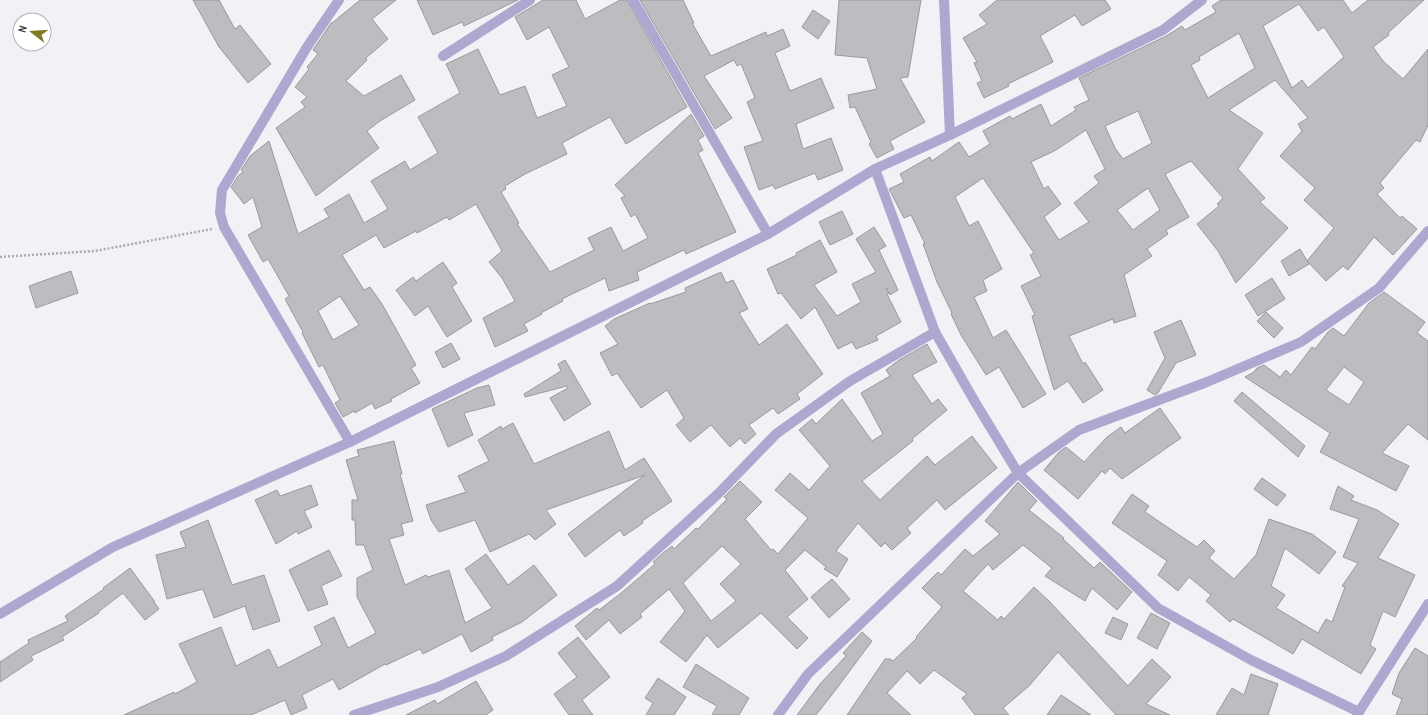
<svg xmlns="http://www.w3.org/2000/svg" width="1428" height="715" viewBox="0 0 1428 715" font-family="'Archivo Narrow',sans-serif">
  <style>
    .building { fill: #bdbcc0; stroke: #9a999d; fill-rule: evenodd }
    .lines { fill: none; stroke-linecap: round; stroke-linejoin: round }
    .path { stroke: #acacaf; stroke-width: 2.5; stroke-dasharray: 2 2; stroke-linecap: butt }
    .street { stroke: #aca8d0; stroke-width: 10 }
  </style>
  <rect width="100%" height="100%" fill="#f2f1f5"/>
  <g class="building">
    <polygon points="193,0 219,0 235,29 240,25 271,64 248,83 219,47"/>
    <polygon points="360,0 396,0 372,19 388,39 366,58 367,60 346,81 364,96 401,75 415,100 380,121 367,131 379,148 316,196 276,128 305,107 301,102 307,97 295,87 309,69 307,67 318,54 313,50 331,23 332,23"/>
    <polygon points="417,0 518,0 464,26 462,22 433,35"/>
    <path d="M543,0H576L585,19L620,0H627L687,107L626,144L610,117L562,143L567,154L525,174L505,186L506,189L501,192L519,223L517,224L550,272L594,250L588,238L611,227L623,251L648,238L635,214L631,217L621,198L625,196L615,185L691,114L704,136L698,140L703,150L698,153L736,232L686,254L684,250L637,272L639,280L609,291L605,278L562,299L563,301L541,313L542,314L524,324L528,331L495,347L483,318L515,301L502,278L489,262L502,251L476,204L449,220L447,217L417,233L416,231L384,248L376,235L342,255L364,290L370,287L382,304L416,365L411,368L420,383L391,399L392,401L375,409L372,403L355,413L354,411L343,417L335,403L340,400L323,365L319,367L302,333L303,332L285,299L289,296L268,259L263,262L248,235L262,227L253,197L244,204L231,187L238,176L243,172L241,170L250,156L269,141L298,234L329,217L324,209L349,194L364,223L388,209L371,181L405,161L410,170L438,153L418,117L460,93L446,64L478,49L500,95L525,86L537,118L567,106L552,75L569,67L549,27L527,40L515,17ZM340,296L359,325L333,340L318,311Z"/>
    <polygon points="640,0 683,0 694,23 692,23 711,56 766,32 767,36 783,29 790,46 775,53 790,91 821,78 834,108 796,124 803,149 831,138 843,170 818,180 815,173 775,189 773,185 759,190 744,147 763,141 747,102 755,98 741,64 737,66 734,60 704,76 732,118 715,129"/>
    <polygon points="839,0 921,0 908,77 900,78 925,122 890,141 894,149 877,158 869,144 871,142 855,107 850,108 848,95 877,89 867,58 835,55"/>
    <polygon points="997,0 1105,0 1111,9 1082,26 1075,15 1040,36 1049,53 1053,62 1008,84 1009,86 984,98 977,83 982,81 974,63 977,62 963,38 987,24 979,15"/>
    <path d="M1221,0H1343L1352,13L1368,0H1424L1388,33L1389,35L1373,47L1383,61L1403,79L1428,49V125L1420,142L1416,140L1380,183L1384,188L1377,194L1400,218L1402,216L1417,229L1393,255L1374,237L1348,270L1343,266L1326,281L1307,261L1334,228L1304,200L1315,188L1280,156L1302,131L1298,124L1308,118L1275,80L1229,110L1263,133L1238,169L1265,198L1260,202L1288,228L1236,283L1218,251L1197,224L1219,206L1217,204L1223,198L1191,161L1165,174L1189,217L1166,230L1168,234L1147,249L1152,256L1124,275L1136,316L1114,323L1113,319L1069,336L1083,364L1085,362L1103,390L1083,403L1068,381L1054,390L1032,316L1035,315L1021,286L1041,276L1030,255L1034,253L983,178L955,197L969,226L978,221L1002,269L983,280L987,291L974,297L993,338L1006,330L1046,394L1023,408L999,367L986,375L961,335L951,314L952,313L937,282L923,244H925L911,215L904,218L889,189L904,182L900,174L930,157L932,161L959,142L969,157L990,144L983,131L1010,116L1012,119L1041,104L1051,126L1076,110L1074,107L1089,100L1079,78L1166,36L1182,26L1185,30L1216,12L1212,6ZM1299,4L1318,31L1324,27L1344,57L1308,88L1302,80L1292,88L1263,26ZM1239,33L1255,68L1208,98L1191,65L1200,60L1199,57ZM1138,111L1152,143L1123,159L1115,148L1105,126ZM1086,130L1105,169L1094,176L1099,183L1074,203L1089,222L1059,240L1044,217L1061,204L1048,186L1044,189L1031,162L1056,150ZM1148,188L1160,210L1133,230L1117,210Z"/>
    <polygon points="813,10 830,21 818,39 802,27"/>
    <polygon points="842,211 853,234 830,245 819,222"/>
    <polygon points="874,227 886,246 879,250 898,290 890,295 886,288 889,293 887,294 901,322 876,336 878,340 856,349 852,342 838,349 815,307 801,319 781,293 778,294 767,269 797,255 796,253 820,240 837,272 814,285 837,316 861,302 852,284 876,272 856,239"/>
    <polygon points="1300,249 1309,264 1289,276 1281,261"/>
    <polygon points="443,262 457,283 452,287 472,321 447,337 428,306 415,316 396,290 413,277 416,281"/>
    <polygon points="71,271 78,293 36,308 29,286"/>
    <polygon points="721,272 726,283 733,280 748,309 739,313 759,345 787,324 823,374 797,394 800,399 778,414 773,408 749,425 756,434 745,444 740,438 730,447 711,425 690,442 676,425 684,418 667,390 641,408 617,373 612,376 600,353 618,344 605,326 614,319 650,303 650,304 686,292 685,288"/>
    <polygon points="1272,278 1285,299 1258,316 1245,295"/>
    <path d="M1384,292L1425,322L1417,333L1428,341V440L1408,424L1382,453L1409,466L1396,491L1320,452L1330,433L1245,377L1254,372L1257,368L1264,365L1280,377L1286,370L1291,375L1312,347L1315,349L1328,332L1333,328L1344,336L1369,303ZM1344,367L1364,382L1349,405L1326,390Z"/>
    <polygon points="1266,312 1283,328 1274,338 1257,321"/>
    <polygon points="1181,320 1196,355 1176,363 1158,393 1155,395 1147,390 1165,358 1154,332"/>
    <polygon points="451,343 460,359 443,368 435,352"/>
    <path d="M927,344L937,362L912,375L932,404L938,399L947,410L912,439L913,441L862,481L880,500L927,456L935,465L972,436L997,468L945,510L937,500L907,528L911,533L892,550L885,543L881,547L858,523L836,551L848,559L837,577L824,569L826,567L805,550L785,570L808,599L787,617L808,638L797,649L761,613L718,648L707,635L686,662L660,642L685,611L669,589L640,614L642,617L620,634L609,620L586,640L575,626L597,608L599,610L620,594L655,564L653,562L663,553L672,546L674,549L696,528L698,529L727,499L724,497L740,481L762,502L745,519L771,550L773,549L778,554L808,518L775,490L790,473L809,490L830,466L799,430L812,419L816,424L842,399L872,441L883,434L861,393L890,376L886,370L899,360ZM722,546L741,564L720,584L736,601L711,621L683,583Z"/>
    <polygon points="565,360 591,404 564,421 550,398 568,388 567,386 525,397 524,394 561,371 558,364"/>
    <polygon points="489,385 495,405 464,413 473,435 448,447 432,409 477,388"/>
    <polygon points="1242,392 1305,446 1298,457 1234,401"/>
    <polygon points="1160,408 1181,438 1122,479 1110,468 1105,474 1102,471 1078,499 1044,470 1059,452 1066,447 1084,462 1107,437 1121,427 1125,433"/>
    <polygon points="513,423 534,464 609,431 625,470 644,458 672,501 642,521 643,523 624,536 620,530 585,557 568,534 645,475 546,510 556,524 535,540 529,534 490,552 475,520 439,532 431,520 426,505 466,492 458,476 489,461 478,440 501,426 502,429"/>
    <polygon points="394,441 402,474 400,474 413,521 401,524 404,535 389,539 405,585 426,575 428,577 449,570 465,623 492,608 465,569 486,554 508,585 534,565 557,595 522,622 492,637 493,640 471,652 462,634 423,654 420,649 386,665 385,664 339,690 333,679 302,695 307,708 291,715 285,700 251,715 124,715 174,692 175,694 197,682 179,644 221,627 236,666 269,649 278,668 322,645 314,627 334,617 348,648 376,633 357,597 357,578 373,570 364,545 356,545 355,520 352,520 352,500 358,500 346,460 359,456 357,450"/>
    <polygon points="1262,478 1286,495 1277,506 1254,489"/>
    <polygon points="1018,482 1037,501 1029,510 1064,538 1063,539 1094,568 1100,562 1132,592 1117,610 1092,588 1085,601 1045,576 1052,568 1023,545 993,570 988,564 963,591 998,620 1001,616 1004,619 1034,587 1050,602 1128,686 1152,659 1171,677 1146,704 1170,715 1116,715 1058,652 1029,686 1003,708 1009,715 975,715 962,698 967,694 934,670 920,684 907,671 887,693 911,715 847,715 885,659 890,659 893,661 917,638 916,637 942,607 922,588 938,572 941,575 965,549 973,556 1000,534 985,521"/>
    <polygon points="311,485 318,505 304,511 312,527 298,534 297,531 276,544 255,500 277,490 280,496"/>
    <polygon points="1338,486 1354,496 1351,500 1377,510 1399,524 1378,558 1415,575 1395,617 1383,611 1370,645 1376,649 1361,674 1302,639 1293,654 1233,619 1230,622 1206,601 1211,595 1189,577 1178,591 1158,575 1167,561 1112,523 1132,494 1149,506 1145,512 1197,547 1204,540 1215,551 1209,558 1234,579 1256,555 1269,519 1312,534 1336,552 1319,574 1285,548 1271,586 1285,595 1276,608 1318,633 1326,619 1332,622 1345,587 1342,586 1358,563 1343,557 1359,519 1330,509"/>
    <polygon points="208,520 232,585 264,575 280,621 253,630 245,606 214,618 203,589 167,599 156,555 186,547 180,532"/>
    <polygon points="329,550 342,576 321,586 328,604 308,611 289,570"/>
    <polygon points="130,568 155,602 154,602 159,609 145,620 123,593 98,612 99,613 62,637 64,640 31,656 33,660 0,682 0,662 29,643 28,640 68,621 65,616 104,589 103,588"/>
    <polygon points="832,579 850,599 829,618 811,597"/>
    <polygon points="1151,613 1170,623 1157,649 1137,638"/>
    <polygon points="1113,617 1128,624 1121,640 1105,633"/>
    <polygon points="862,632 872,641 834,692 816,715 797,715 820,684 846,656 843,653"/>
    <polygon points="578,637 610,677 582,700 593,715 569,715 554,694 577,677 558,653"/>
    <polygon points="1415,648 1428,656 1428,715 1396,715 1402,699 1392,694 1399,673"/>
    <polygon points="696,664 749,698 739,715 712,715 717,706 683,687"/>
    <polygon points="1251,674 1278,684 1268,715 1216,715 1232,688 1244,695"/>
    <polygon points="658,678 686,697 674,715 646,715 653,703 645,698"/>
    <polygon points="476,681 493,710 486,715 406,715 435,700 437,704"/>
    <polygon points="1061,695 1091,715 1047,715"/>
  </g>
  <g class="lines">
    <polyline class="path" points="0,257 95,251 212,229"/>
    <g class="street">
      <polyline points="339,0 307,47 222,190 220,213 224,227 350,442"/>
      <polyline points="633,0 768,234"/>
      <polyline points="944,0 950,135"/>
      <polyline points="443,56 530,0"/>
      <polyline points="875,169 935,332 975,402 1018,473 1158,608 1251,660 1359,712"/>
      <polyline points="0,614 113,547 350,442 768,234 875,169 950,135 1163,30 1202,0"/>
      <polyline points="354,715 438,687 506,656 617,586 719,493 776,434 850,381 935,332"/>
      <polyline points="778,715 808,674 1018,473 1079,430 1207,382 1301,342 1379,288 1428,231"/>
      <polyline points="1357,715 1428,604"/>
    </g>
  </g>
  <g transform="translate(32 32) rotate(287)"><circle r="19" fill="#ffffff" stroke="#b1b1b1"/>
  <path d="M0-3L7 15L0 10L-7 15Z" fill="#7e7b21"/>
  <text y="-6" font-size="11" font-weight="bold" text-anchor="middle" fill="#3b3b3d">N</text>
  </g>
</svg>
